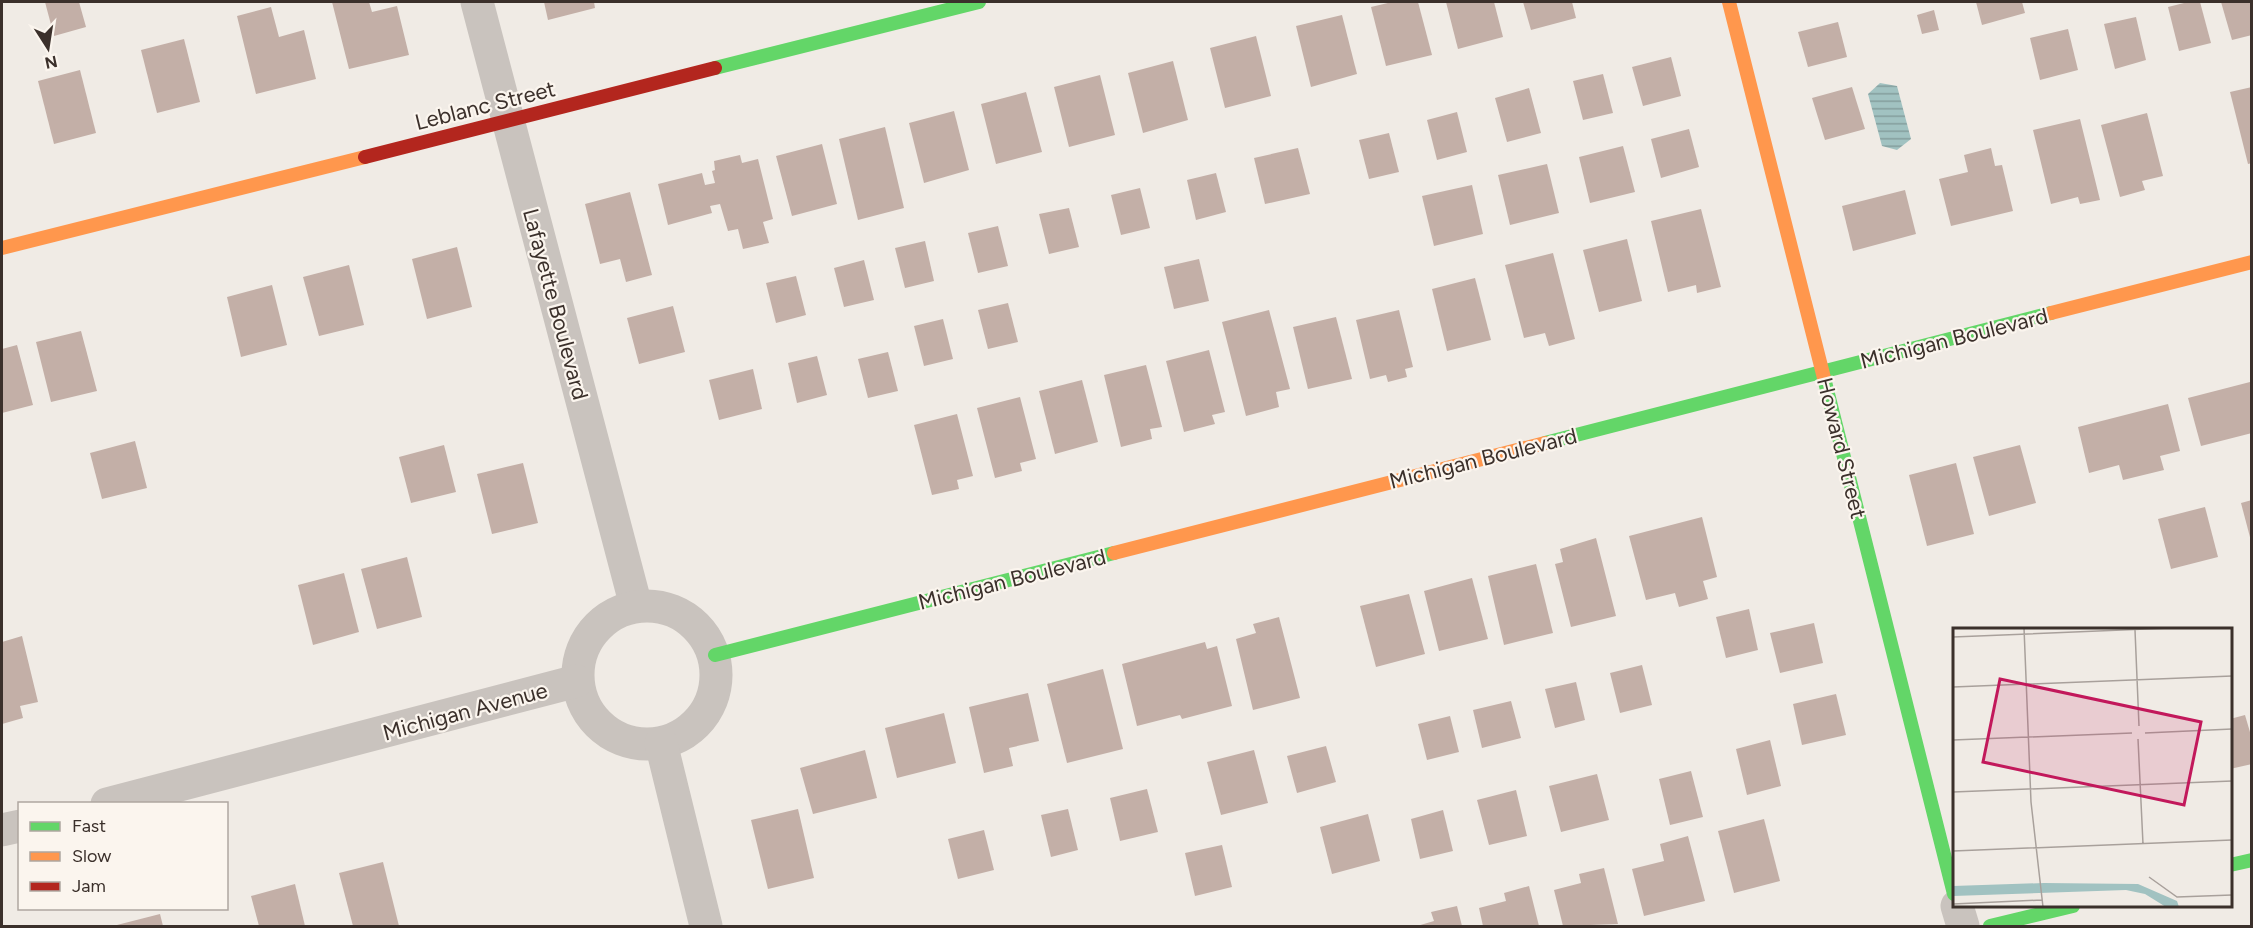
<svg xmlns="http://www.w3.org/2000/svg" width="2253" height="928" viewBox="0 0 2253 928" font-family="Figtree,sans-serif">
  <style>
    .water { fill: url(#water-rules) }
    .building { fill: #c3afa7 }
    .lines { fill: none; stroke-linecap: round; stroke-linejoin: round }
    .street { stroke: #c9c3be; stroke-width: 33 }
    .fast { stroke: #63d668; stroke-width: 14 }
    .slow { stroke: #ff974d; stroke-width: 14 }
    .jam { stroke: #b3261e; stroke-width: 14 }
    .labels { text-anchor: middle; stroke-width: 4.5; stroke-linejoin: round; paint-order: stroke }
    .street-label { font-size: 22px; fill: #3b302b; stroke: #fbf5ee }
    .inset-road { fill: none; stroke: #a8a09b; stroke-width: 1.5 }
    .view { fill: #c2185b; fill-opacity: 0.15; stroke: #c2185b; stroke-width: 3 }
    .inset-edge { fill: none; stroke: #3b302b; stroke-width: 3 }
  </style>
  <defs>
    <pattern id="water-rules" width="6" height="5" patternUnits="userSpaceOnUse" patternTransform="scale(1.5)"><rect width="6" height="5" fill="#a1c2c1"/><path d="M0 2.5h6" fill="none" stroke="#849e9d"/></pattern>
  </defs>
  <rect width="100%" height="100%" fill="#f0ebe5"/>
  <polygon class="water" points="1880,83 1897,86 1911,139 1897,150 1882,146 1868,94"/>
  <g class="building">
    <polygon points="45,2 79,2 86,27 54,36"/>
    <polygon points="332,2 369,2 372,12 397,6 409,55 349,69"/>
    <polygon points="544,2 594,2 595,8 548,20"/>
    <polygon points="1392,2 1418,2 1432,55 1386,66 1371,7"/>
    <polygon points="1446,2 1494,2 1503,37 1458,49"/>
    <polygon points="1523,2 1572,2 1576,18 1531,30"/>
    <polygon points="1976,2 2022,2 2025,13 1982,25"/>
    <polygon points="2188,2 2200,2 2211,43 2179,51 2168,7"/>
    <polygon points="2221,2 2252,2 2252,35 2232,40"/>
    <polygon points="271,7 279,37 304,30 316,79 256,94 237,16"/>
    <polygon points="1934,10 1939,30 1922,34 1917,15"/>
    <polygon points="1342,15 1357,74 1311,87 1296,26"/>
    <polygon points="2136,17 2146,60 2115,69 2104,24"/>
    <polygon points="1838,22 1847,57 1808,67 1798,32"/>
    <polygon points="2068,29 2078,70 2040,80 2030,38"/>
    <polygon points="1256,36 1271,96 1225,108 1210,48"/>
    <polygon points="184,39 200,102 157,113 141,50"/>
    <polygon points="1671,57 1681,96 1643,106 1632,67"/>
    <polygon points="1173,61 1188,120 1143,133 1128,73"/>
    <polygon points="80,70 96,133 54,144 38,81"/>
    <polygon points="1603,74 1613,113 1583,120 1573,81"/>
    <polygon points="1100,75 1115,135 1069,147 1054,87"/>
    <polygon points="1852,87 1865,129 1825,140 1812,98"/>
    <polygon points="2252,87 2252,163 2248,164 2230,92"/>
    <polygon points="1529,88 1541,133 1507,142 1495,98"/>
    <polygon points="1026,92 1042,152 996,164 981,104"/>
    <polygon points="954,111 969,170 924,183 909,123"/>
    <polygon points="1457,112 1467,152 1437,160 1427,120"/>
    <polygon points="2147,113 2163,176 2142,181 2145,190 2120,197 2101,125"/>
    <polygon points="2080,119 2100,200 2080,204 2078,197 2051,204 2033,130"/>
    <polygon points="885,127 904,208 858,220 839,139"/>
    <polygon points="1689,129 1699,167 1661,178 1651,139"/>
    <polygon points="1389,133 1399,172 1369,179 1359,140"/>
    <polygon points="822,144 837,204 792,216 776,156"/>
    <polygon points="1623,146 1635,192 1590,203 1579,157"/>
    <polygon points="1298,148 1310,194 1265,204 1254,158"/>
    <polygon points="1991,148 1995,166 2002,165 2013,211 1951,226 1939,179 1968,172 1964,155"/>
    <polygon points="740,155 742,163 758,159 773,219 763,222 769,243 743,249 738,229 728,231 720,204 710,206 712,213 668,225 658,184 702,173 705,185 715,183 712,171 715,170 714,161"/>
    <polygon points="1547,164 1559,213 1510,225 1498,175"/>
    <polygon points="1216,173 1226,212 1196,220 1187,180"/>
    <polygon points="1472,185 1483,234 1434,246 1422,196"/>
    <polygon points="1140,188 1150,228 1121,235 1111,195"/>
    <polygon points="1905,190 1916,234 1853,251 1842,206"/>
    <polygon points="630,192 652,275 626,282 620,259 600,264 585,204"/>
    <polygon points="1069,208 1079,247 1049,254 1039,214"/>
    <polygon points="1701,209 1721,287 1697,293 1696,285 1668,292 1651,221"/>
    <polygon points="998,226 1008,266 978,273 968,233"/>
    <polygon points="1627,239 1642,301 1599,312 1583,250"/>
    <polygon points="925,241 934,281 905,288 895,248"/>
    <polygon points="457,247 472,307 427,319 412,259"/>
    <polygon points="1553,253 1575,339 1549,346 1545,333 1524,338 1505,265"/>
    <polygon points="1199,259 1209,301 1174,309 1164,267"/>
    <polygon points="864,260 874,300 844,307 834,268"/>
    <polygon points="349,265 364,325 319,336 303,277"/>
    <polygon points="796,276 806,315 776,323 766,283"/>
    <polygon points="1475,278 1491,340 1447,351 1432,289"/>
    <polygon points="272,285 287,345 241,357 227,297"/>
    <polygon points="1008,303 1018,342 988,349 978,310"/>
    <polygon points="673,306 685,352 639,364 627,318"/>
    <polygon points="1269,310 1290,389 1276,392 1279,407 1246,416 1222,322"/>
    <polygon points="1399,310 1413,367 1405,369 1407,377 1388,382 1386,375 1370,379 1356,320"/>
    <polygon points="1336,317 1352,379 1308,389 1293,327"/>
    <polygon points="943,319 953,359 924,366 914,326"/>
    <polygon points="81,331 97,391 51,402 36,342"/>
    <polygon points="17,345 33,405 2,413 2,349"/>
    <polygon points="1209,350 1225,412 1212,415 1215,424 1184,432 1166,361"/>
    <polygon points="888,352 898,391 868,398 858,359"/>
    <polygon points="817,356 827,395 797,403 788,363"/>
    <polygon points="1146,365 1162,427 1150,429 1152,439 1121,447 1104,375"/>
    <polygon points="753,369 762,409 719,420 709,380"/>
    <polygon points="1082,380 1098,442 1055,454 1039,391"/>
    <polygon points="2250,382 2252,433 2201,446 2188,398"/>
    <polygon points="1020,397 1036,459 1020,463 1022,471 995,478 977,408"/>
    <polygon points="2168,404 2180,451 2160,456 2164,470 2123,480 2119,465 2089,473 2078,427"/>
    <polygon points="957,414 973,476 957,480 959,489 932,495 914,425"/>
    <polygon points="135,441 147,488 102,499 90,453"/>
    <polygon points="444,445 456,492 411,503 399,457"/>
    <polygon points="2020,445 2036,503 1989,516 1973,457"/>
    <polygon points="523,463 538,523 492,534 477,474"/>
    <polygon points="1956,463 1974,534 1927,546 1909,475"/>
    <polygon points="2252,500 2252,541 2251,541 2241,503"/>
    <polygon points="2205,507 2218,557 2171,569 2158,519"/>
    <polygon points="1702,517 1717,577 1703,581 1708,599 1679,607 1675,593 1646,600 1629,536"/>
    <polygon points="1596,538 1616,616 1571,627 1555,564 1563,562 1560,549"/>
    <polygon points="407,557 422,617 377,629 361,569"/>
    <polygon points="1536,564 1553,633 1504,645 1488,576"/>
    <polygon points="344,573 359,632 313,645 298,585"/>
    <polygon points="1472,578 1488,639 1439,651 1424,591"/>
    <polygon points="1409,594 1425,654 1376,667 1360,606"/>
    <polygon points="1749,609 1758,650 1726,658 1716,617"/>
    <polygon points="1279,617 1300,698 1253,710 1236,639 1256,633 1253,624"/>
    <polygon points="1814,623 1823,663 1780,673 1770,633"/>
    <polygon points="22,636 38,702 20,706 23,718 2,724 2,642"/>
    <polygon points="1205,642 1207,649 1217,646 1232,706 1182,719 1180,715 1137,726 1122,664"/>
    <polygon points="1642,665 1652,705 1620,713 1610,673"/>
    <polygon points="1103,669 1123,749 1067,763 1047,684"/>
    <polygon points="1576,682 1585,720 1555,728 1545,689"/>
    <polygon points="1028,693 1039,741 1009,748 1013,766 984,773 969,707"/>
    <polygon points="1836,694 1846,735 1802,745 1793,704"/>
    <polygon points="1511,701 1521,738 1482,748 1473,710"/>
    <polygon points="944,713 956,763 897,778 885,728"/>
    <polygon points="2245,715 2252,739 2252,764 2230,769 2230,719"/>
    <polygon points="1450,716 1459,752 1427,760 1418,724"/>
    <polygon points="1770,740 1781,786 1747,795 1736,749"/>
    <polygon points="1326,746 1336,782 1297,793 1287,756"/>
    <polygon points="865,750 877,798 813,814 800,768"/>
    <polygon points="1254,750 1268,803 1221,815 1207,762"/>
    <polygon points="1691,771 1703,817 1670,825 1659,779"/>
    <polygon points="1597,774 1609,820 1561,832 1549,786"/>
    <polygon points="1147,789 1158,832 1120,841 1110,798"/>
    <polygon points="1516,790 1527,836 1489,845 1477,800"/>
    <polygon points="798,809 814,878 768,889 751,820"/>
    <polygon points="1068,809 1078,850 1051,857 1041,815"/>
    <polygon points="1443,810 1453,851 1420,859 1411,819"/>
    <polygon points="1368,814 1380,861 1332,874 1320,827"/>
    <polygon points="1764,819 1780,881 1734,893 1718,831"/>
    <polygon points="984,830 994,870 958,879 948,839"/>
    <polygon points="1688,836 1705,901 1644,916 1632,869 1664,861 1660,844"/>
    <polygon points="1222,845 1232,887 1195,896 1185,853"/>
    <polygon points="383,862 399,926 353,926 339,873"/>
    <polygon points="1604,868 1618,924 1563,926 1554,890 1581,883 1579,874"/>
    <polygon points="295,884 305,926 259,926 251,896"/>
    <polygon points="1529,886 1539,926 1483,926 1479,908 1506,901 1504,893"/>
    <polygon points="1457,906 1462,926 1417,926 1434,921 1431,912"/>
    <polygon points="160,914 163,926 113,926"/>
  </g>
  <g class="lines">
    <g class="street">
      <polyline points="477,2 636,606"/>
      <circle cx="647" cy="675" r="69"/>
      <polyline points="661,743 706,926"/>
      <polyline points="107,804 577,681"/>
      <polyline points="2,830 20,826"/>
      <polyline points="1957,906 1963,926"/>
    </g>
    <g class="fast">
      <polyline points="715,68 979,2"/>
      <polyline points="1824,378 1954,894"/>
      <polyline points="1545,443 2051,313"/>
      <polyline points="715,655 1114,553"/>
      <polyline points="2230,865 2252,860"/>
      <polyline points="1990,926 2073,906"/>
    </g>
    <g class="slow">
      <polyline points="1729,2 1824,378"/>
      <polyline points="2,248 365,157"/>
      <polyline points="2051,313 2252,262"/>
      <polyline points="1114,553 1545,443"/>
    </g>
    <polyline class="jam" points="365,157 715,68"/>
  </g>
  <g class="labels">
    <g class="street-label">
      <text transform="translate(485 105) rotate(-14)" y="8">Leblanc Street</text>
      <text transform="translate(556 304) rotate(75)" y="8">Lafayette Boulevard</text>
      <text transform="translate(1954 338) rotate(-14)" y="8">Michigan Boulevard</text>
      <text transform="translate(1842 448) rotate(76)" y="8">Howard Street</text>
      <text transform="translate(1483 458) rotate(-14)" y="8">Michigan Boulevard</text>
      <text transform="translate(1012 579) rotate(-14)" y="8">Michigan Boulevard</text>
      <text transform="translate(465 711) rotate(-15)" y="8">Michigan Avenue</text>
    </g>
  </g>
  <g transform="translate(1953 628)">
    <rect width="279" height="279" fill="#f0ebe5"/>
    <path d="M91,255L185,256L224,273L226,279H213L192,266L173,262L0,268V258Z" fill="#a1c2c1"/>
    <path class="inset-road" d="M71,0L78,174L90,279M182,2L186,98M0,9L217,0M0,59L279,48M192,105L279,101M185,111L190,216M0,112L179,105M0,164L279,153M0,223L279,212M196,249L224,269L279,267M0,276L89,272"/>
    <path class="view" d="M47,51L248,94L231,177L30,134Z"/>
    <rect width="279" height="279" class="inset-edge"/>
  </g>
  <rect width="2253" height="928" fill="none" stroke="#3b302b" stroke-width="6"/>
  <rect x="18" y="802" width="210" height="108" fill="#fbf5ee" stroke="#aea6a0" stroke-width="1.5"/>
  <rect x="30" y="822" width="30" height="9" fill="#63d668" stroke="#aea6a0" stroke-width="1.5"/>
  <text x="72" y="832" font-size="18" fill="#3b302b">Fast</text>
  <rect x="30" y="852" width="30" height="9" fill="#ff974d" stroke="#aea6a0" stroke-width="1.5"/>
  <text x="72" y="862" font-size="18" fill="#3b302b">Slow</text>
  <rect x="30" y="882" width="30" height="9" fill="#b3261e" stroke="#aea6a0" stroke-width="1.5"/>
  <text x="72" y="892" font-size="18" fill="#3b302b">Jam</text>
  <g transform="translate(48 48) rotate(168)" stroke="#fbf5ee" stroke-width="4.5" paint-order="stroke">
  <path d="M0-4.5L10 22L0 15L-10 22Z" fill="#3b302b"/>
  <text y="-9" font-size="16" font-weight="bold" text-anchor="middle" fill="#3b302b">N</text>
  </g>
</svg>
